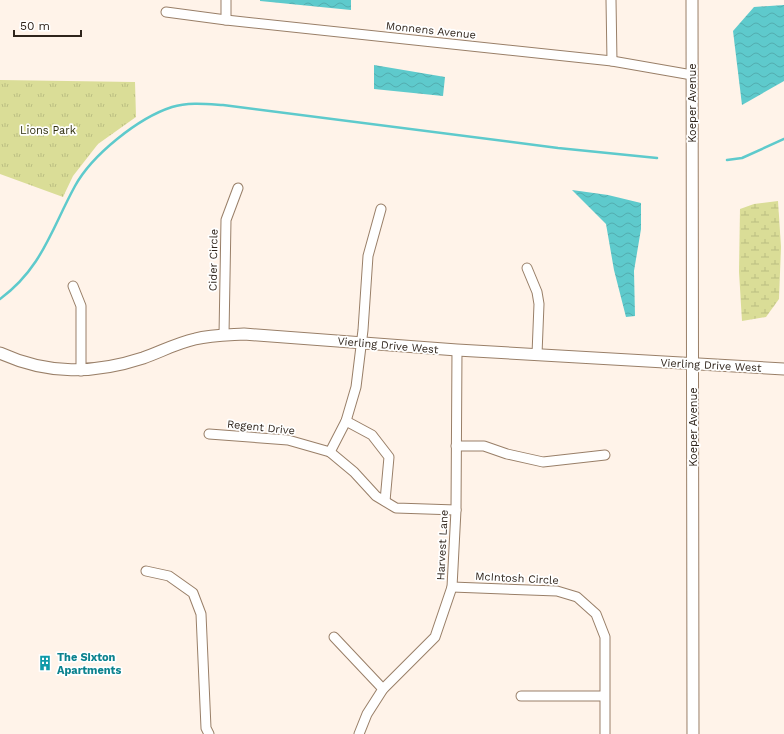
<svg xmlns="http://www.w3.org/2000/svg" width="784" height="734" viewBox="0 0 784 734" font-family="'Work Sans',sans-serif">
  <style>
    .grass { fill: url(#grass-tufts) }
    .wetland { fill: url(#wetland-marsh) }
    .water { fill: url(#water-waves) }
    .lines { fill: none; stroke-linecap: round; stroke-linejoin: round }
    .stream { stroke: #5ecacc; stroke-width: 2.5 }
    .minor-casing { stroke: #997f68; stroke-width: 11 }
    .tertiary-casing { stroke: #997f68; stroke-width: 13 }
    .minor { stroke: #fff; stroke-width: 9 }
    .tertiary { stroke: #fff; stroke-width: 11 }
    .labels { text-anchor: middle; stroke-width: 3.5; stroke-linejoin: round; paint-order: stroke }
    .street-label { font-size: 11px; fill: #2f241b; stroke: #fff }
    .park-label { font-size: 11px; fill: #2f2f0d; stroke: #fff }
    .culture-label { font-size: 11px; font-weight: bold; fill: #0d838f; stroke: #fff; text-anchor: start }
  </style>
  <defs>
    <pattern id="grass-tufts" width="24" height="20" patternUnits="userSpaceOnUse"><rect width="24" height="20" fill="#dadd97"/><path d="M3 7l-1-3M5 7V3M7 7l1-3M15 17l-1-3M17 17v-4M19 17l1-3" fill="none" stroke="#bbbe82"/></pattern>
    <pattern id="wetland-marsh" width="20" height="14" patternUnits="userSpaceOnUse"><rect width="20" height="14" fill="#dadd97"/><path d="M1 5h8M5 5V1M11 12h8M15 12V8" fill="none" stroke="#bbbe82"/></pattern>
    <pattern id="water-waves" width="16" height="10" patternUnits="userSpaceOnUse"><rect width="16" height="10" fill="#5ecacc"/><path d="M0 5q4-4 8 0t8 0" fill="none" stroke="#52adaf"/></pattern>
  </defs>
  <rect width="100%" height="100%" fill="#fff3e9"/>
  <polygon class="grass" points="0,80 135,82 136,117 98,144 73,176 63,197 0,174"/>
  <polygon class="wetland" points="778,201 781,247 779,299 766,317 742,321 739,272 740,209 754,204"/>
  <g class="water">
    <polygon points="260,0 351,0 351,10 260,1"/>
    <polygon points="784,5 784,81 742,105 733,31 754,7"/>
    <polygon points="374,65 445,77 443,96 374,89"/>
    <polygon points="572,190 608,195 641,203 641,229 634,271 635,316 626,317 614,270 606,224"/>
  </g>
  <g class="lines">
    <g class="stream">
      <polyline points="727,160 742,158 784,139"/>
      <path d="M0,299C42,268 51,230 75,186C92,155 138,118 172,107C188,102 207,104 223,105L558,148L657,158"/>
    </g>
    <g class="minor-casing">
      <g id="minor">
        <polyline points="226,0 226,20"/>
        <polyline points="611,0 612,61"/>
        <polyline points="166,12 226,20 612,61 692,75"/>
        <polyline points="527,268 537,292 539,304 537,354"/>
        <polyline points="73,286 81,306 81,371"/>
        <polyline points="224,335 226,220 238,188"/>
        <polyline points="346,421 372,435 389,457 385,501"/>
        <polyline points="209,434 288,440 330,452 354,472 376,496 396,508 456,510"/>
        <polyline points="456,446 484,446 507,454 543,462 605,455"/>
        <polyline points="330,452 346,421 356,387 363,330 368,256 381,209"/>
        <polyline points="146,571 169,576 193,593 201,614 206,728 209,734"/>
        <polyline points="452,587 557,591 577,597 596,614 605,637 605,734"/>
        <polyline points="334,637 383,689"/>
        <polyline points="521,696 604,696"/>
        <polyline points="359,734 367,714 383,689 435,637 452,587 456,510 457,350"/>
      </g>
    </g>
    <g class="tertiary-casing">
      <g id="tertiary">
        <polyline points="692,0 693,734"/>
        <path d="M0,353C48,375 94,374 143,358C160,352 177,343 195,339C211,335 227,335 244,334L457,350L784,369"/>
      </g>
    </g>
    <use href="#minor" class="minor"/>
    <use href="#tertiary" class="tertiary"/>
  </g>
  <defs>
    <g id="building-bare" transform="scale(1.2)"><path d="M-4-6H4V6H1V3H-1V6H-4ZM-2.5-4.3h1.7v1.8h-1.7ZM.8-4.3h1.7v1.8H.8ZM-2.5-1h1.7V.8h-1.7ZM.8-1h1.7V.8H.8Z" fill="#0f9aa8" stroke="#fff" stroke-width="2.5" paint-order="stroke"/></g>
  </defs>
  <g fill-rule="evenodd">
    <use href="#building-bare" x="45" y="663"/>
  </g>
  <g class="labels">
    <g class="street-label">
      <text transform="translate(431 30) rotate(6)" y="4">Monnens Avenue</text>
      <text transform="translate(692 103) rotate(-90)" y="4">Koeper Avenue</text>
      <text transform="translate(213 260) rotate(-89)" y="4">Cider Circle</text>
      <text transform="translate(388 345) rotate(5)" y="4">Vierling Drive West</text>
      <text transform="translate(711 365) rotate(3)" y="4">Vierling Drive West</text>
      <text transform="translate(261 427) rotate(6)" y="4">Regent Drive</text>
      <text transform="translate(693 427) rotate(-90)" y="4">Koeper Avenue</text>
      <text transform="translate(442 545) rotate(-87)" y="4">Harvest Lane</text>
      <text transform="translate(517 578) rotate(3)" y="4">McIntosh Circle</text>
    </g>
    <g class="park-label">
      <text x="48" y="134">Lions Park</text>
    </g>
    <g class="culture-label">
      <text x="57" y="661">The Sixton<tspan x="57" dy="13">Apartments</tspan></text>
    </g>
  </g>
  <path d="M14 30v6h67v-6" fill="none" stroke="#2f241b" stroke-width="2"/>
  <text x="20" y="30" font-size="12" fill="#2f241b" stroke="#ffffff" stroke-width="3" paint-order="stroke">50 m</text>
</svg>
